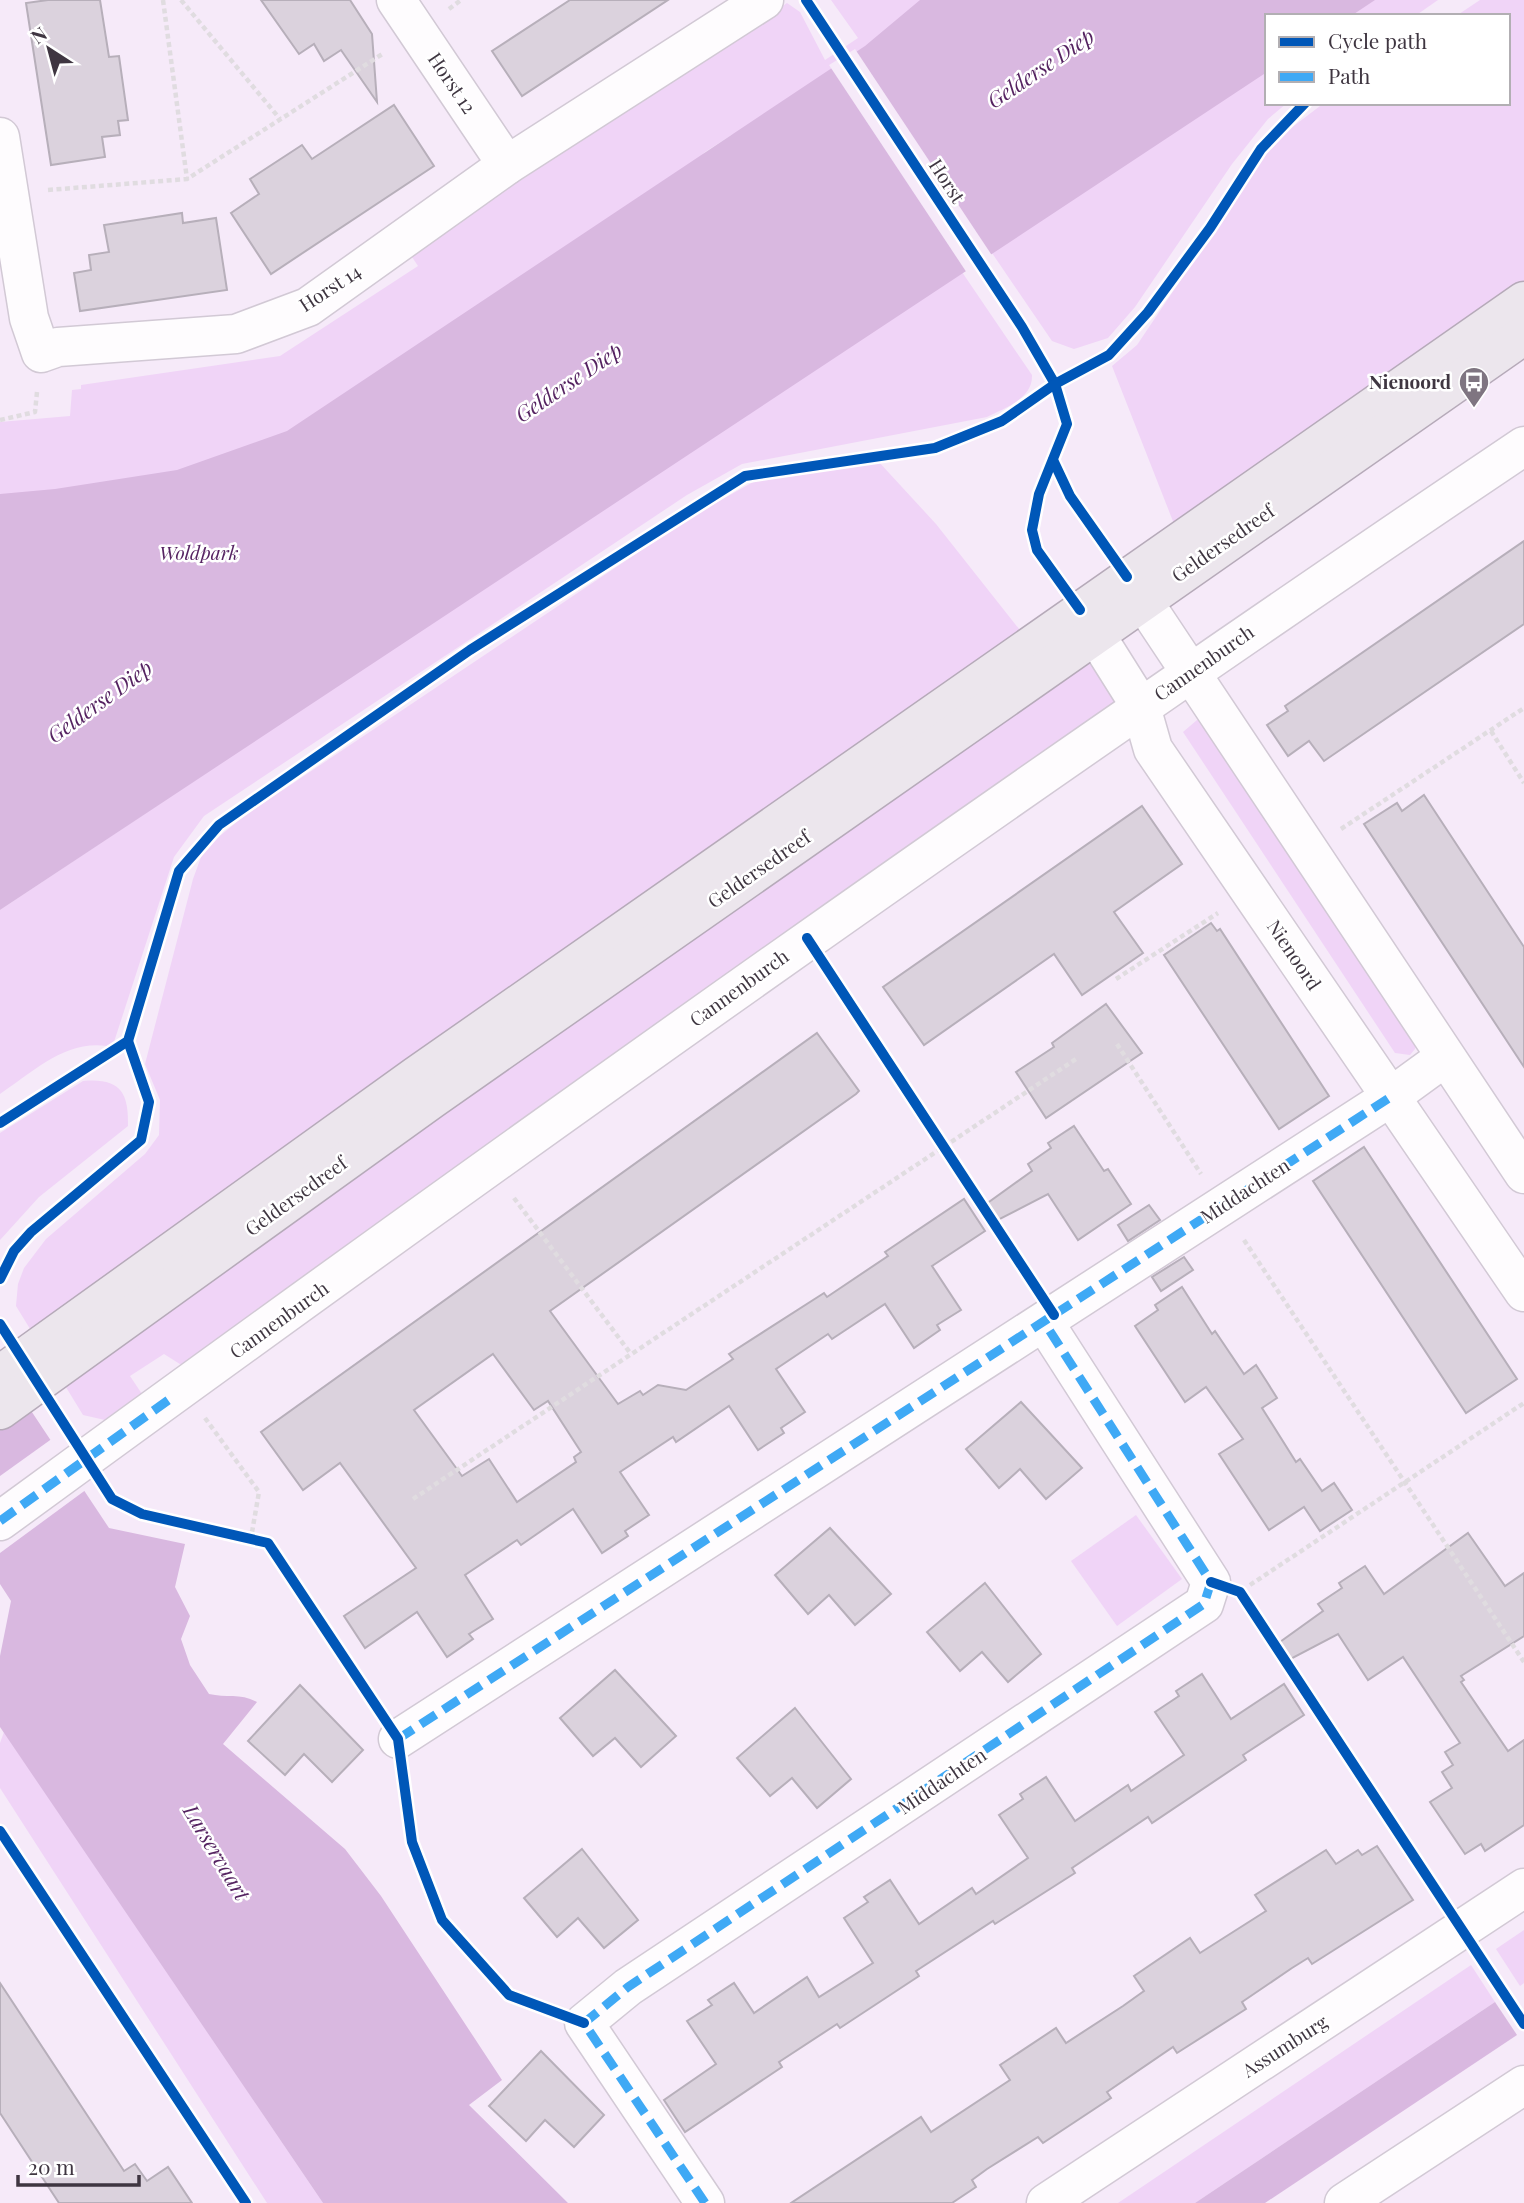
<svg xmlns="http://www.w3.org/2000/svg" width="1524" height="2203" viewBox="0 0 1524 2203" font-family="'Playfair Display',serif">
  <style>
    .green { fill: #f0d4f7 }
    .water { fill: #d9b8e0 }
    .pier { fill: #f6eaf9 }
    .building { fill: #dbd2dd; stroke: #b7afba; stroke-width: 2; fill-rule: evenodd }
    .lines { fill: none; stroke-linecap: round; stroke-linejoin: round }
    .minor-casing { stroke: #d2c9d5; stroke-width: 41 }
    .major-casing { stroke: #b6aab9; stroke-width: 41 }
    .path { stroke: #e0dce0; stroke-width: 4.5; stroke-dasharray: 5 3.5; stroke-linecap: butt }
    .minor { stroke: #fefcfe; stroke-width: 38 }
    .major { stroke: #ece6ed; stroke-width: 38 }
    .quiet { stroke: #3fa9f5; stroke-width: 9; stroke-dasharray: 18 9; stroke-linecap: butt }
    .cycleway-casing { stroke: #fff; stroke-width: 15 }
    .cycleway { stroke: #0057b8; stroke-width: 10 }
    .labels { text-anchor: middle; stroke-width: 5; stroke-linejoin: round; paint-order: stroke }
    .street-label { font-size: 19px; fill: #3f3641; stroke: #fff }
    .poi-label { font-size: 19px; font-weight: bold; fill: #3f3641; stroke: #fff; text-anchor: end }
    .park-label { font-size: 19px; font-style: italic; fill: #562362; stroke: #fff }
    .water-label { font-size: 21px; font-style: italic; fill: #552361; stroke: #fff }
  </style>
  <rect width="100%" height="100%" fill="#f6eaf9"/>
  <g class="green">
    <path d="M831,0H1438L1415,16H1267V103H1287L1268,119L1232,164L1135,307L1108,338L1074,349L1052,341L992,253L962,272L1032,375C1033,399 1004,408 987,417L742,464L687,495L204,816L174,857L114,1042L107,1046C65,1040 33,1072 0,1094V910L433,622L733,134L705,152L0,899V422L70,416L72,390L81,389V385L280,356L418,266L410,254L787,3L800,12L825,60L858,38Z"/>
    <polygon points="1480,0 1524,0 1524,292 1178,534 1112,366 1137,345 1274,141 1324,103 1508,103 1508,16 1456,16"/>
    <polygon points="878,461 936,524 1027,639 35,1337 16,1306 18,1284 24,1268 46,1239 145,1154 159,1135 160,1100 145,1064 193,879 204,849 244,816 694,515 755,481"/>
    <polygon points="1080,649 1096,660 1117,702 183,1366 164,1354 130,1376 142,1394 105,1420 83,1415 64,1384"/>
    <polygon points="1197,720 1206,721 1417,1038 1415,1049 1410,1055 1395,1053 1183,732"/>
    <path d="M83,1081C119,1078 129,1091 128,1126L39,1197L0,1240V1133Z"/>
    <polygon points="1136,1515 1182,1579 1117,1626 1071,1561"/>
    <polygon points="4,1732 323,2203 267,2203 0,1788 0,1743"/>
    <polygon points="1524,1930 1524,1983 1520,1986 1496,1949"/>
    <polygon points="1471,1965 1495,2002 1195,2203 1118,2203"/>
  </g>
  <g class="water">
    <polygon points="920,0 1375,0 1351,16 1267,16 1267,72 0,910 0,494 55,489 177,470 287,431 865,46"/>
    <path d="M0,1364L109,1528L185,1544L175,1587L190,1616L181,1639L190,1665L209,1694C226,1698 241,1693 257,1702L223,1744L345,1849L381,1896L502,2080L469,2105L568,2203H323L0,1727V1656L11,1601L0,1584Z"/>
    <polygon points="1495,2002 1517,2035 1265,2203 1195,2203"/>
  </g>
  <g class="pier">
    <polygon points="855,49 993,257 967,273 829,65"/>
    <polygon points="53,1438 87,1489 0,1553 0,1476"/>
  </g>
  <g class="building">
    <polygon points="48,0 100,0 109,57 119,56 128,120 118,121 120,135 102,137 105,157 51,165 26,3"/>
    <polygon points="261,0 350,0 372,34 377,102 341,50 324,61 314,44 299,54"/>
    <polygon points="570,0 668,0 522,96 492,51"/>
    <polygon points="394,105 434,166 271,274 231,213 259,194 250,179 302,145 312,159"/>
    <polygon points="182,213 183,223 216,218 227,290 80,311 74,273 91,270 89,255 109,252 104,225"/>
    <polygon points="1524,541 1524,624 1324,761 1309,741 1288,756 1267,725 1288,711 1285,706"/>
    <polygon points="1424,795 1524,947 1524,1067 1364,824 1397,803 1402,811"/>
    <polygon points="1142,806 1182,864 1114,912 1143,953 1082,995 1054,954 924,1045 883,987"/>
    <polygon points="1211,923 1217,931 1220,929 1329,1096 1279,1129 1164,955"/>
    <polygon points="1106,1004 1142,1053 1046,1118 1016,1072 1054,1047 1052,1043"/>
    <path d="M817,1033L859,1091L856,1094L550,1311L618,1404L640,1391L643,1395L658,1385L686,1390L733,1359L729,1354L824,1293L827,1297L888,1256L885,1252L964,1199L985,1231L932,1266L961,1310L937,1325L940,1330L914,1348L885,1304L832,1339L828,1334L776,1369L805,1412L781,1428L784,1433L758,1450L729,1406L676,1442L673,1437L620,1472L649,1515L625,1531L628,1536L602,1553L573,1509L521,1545L517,1540L465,1575L493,1619L469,1634L473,1639L447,1657L417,1612L365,1648L344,1616L416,1568L340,1463L303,1490L261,1432ZM493,1354L534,1410L548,1401L581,1452L574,1457L576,1462L517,1502L489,1459L462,1476L414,1410Z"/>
    <polygon points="1074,1126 1104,1171 1108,1169 1131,1204 1078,1240 1048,1194 992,1223 982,1207 1032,1171 1028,1164 1051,1148 1048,1143"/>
    <polygon points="1364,1147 1517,1379 1466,1413 1313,1181"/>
    <polygon points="1149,1205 1160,1220 1128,1241 1118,1225"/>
    <polygon points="1184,1257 1193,1270 1161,1291 1152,1277"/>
    <polygon points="1182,1287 1212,1334 1215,1331 1244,1374 1256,1365 1267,1382 1277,1398 1262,1408 1296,1462 1300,1459 1322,1491 1334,1483 1352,1510 1320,1531 1304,1507 1269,1530 1219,1454 1243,1439 1206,1387 1185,1402 1135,1326 1158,1310 1155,1305"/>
    <polygon points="1021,1402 1082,1468 1046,1499 1020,1469 999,1488 966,1449"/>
    <polygon points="830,1528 891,1594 855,1625 829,1595 808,1614 775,1575"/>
    <polygon points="1468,1533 1505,1586 1524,1573 1524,1636 1461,1676 1464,1680 1461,1682 1508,1751 1524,1740 1524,1825 1485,1851 1481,1844 1465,1854 1430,1802 1452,1788 1442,1772 1453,1765 1445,1752 1460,1743 1403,1657 1368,1680 1338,1634 1283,1663 1273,1647 1323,1611 1318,1604 1342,1588 1339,1583 1365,1566 1384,1594"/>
    <polygon points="985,1583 1041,1654 1008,1682 982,1652 960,1671 927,1632"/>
    <polygon points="615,1670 676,1736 641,1767 615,1738 593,1756 560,1718"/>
    <polygon points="1202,1674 1231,1719 1284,1684 1304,1715 1243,1755 1246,1760 1152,1823 1148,1817 1072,1868 1075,1873 995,1924 993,1921 916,1971 919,1976 840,2028 837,2024 779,2062 782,2067 685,2132 664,2100 716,2064 687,2021 712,2005 708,2000 734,1983 754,2013 807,1977 819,1997 873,1963 844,1918 868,1902 864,1897 890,1880 919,1924 972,1888 976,1894 1028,1858 999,1815 1023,1799 1020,1794 1046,1777 1075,1821 1128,1785 1131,1791 1184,1755 1155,1712 1179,1696 1176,1691"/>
    <polygon points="300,1685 363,1750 332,1782 304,1754 285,1775 248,1741"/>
    <polygon points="795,1708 851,1779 817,1808 792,1778 770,1796 737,1758"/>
    <polygon points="1377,1846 1413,1900 1312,1964 1308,1958 1292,1968 1242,2002 1246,2009 1177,2053 1173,2047 1107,2092 1111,2098 1043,2143 1038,2137 987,2169 972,2180 976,2187 952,2203 791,2203 921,2117 931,2132 1010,2080 1000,2065 1056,2028 1066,2043 1123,2006 1144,1991 1134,1976 1190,1938 1200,1953 1266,1911 1255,1895 1326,1850 1336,1864 1358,1850 1362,1855"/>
    <polygon points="582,1849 638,1920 604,1948 578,1918 557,1937 524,1898"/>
    <polygon points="0,1983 124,2171 135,2164 147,2181 168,2167 192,2203 59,2203 0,2113"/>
    <polygon points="541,2051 604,2115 574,2147 545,2120 526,2141 489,2106"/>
  </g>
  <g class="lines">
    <g class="minor-casing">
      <g id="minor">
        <polyline points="396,0 507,165"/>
        <polyline points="0,137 29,318 41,353 58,347 236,334 308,307 507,165 764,0"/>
        <polyline points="1127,577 1524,1174"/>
        <polyline points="1080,610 1141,707 1153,749 1524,1292"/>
        <path d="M0,1521C502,1154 1008,793 1524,446"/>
        <polyline points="398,1739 1389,1098 1444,1058"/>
        <polyline points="705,2203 584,2023 628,1987 1204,1604 1211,1582 1044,1322"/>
        <polyline points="1046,2203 1524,1888"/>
        <polyline points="1344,2203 1524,2085"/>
      </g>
    </g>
    <g class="major-casing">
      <g id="major">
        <polyline points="0,1375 416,1076 1524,301"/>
        <polyline points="0,1410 432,1099 1524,335"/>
      </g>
    </g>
    <g class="path">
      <polyline points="163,0 187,179"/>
      <polyline points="181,0 280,119"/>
      <polyline points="449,9 461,0"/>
      <polyline points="48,190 187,179 384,53"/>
      <polyline points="0,420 35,412 37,392"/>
      <polyline points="1491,731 1524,783"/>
      <polyline points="1341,829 1524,708"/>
      <polyline points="1116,979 1218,913"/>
      <polyline points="1117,1044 1201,1174"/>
      <polyline points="514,1198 631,1354"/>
      <polyline points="1244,1240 1524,1662"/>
      <polyline points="205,1418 259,1492 251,1538"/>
      <polyline points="413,1499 1076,1059"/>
      <polyline points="1250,1585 1524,1403"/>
    </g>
    <use href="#minor" class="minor"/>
    <use href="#major" class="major"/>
    <g class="quiet">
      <polyline points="0,1521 174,1396"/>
      <polyline points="398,1739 1389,1098"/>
      <polyline points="705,2203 584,2023 628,1987 1204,1604 1211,1582 1044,1322"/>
    </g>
    <g class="cycleway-casing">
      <g id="cycleway">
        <polyline points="806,0 1022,327 1055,384 1067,424 1039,494 1032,530 1037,550 1080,610"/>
        <polyline points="1053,460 1070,496 1127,577"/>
        <polyline points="807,938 1054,1315"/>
        <polyline points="0,1123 128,1041 179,871 219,825 470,650 745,476 935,448 1002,421 1055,384 1109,355 1148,312 1210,228 1261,149 1305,103"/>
        <polyline points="0,1279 14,1251 31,1232 141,1140 149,1102 128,1041"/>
        <polyline points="0,1324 112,1499 142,1514 268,1543 398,1739 412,1842 442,1920 509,1995 584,2023"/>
        <polyline points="1211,1582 1240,1592 1524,2024"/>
        <polyline points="0,1831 246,2203"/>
      </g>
    </g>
    <use href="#cycleway" class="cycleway"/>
  </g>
  <defs>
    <g id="bus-pin" transform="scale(1.575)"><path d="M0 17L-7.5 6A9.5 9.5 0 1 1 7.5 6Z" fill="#7f7581" stroke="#fff"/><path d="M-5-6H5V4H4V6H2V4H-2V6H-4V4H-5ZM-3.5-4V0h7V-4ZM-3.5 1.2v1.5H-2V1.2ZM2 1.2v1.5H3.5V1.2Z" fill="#fff"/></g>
  </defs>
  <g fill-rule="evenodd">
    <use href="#bus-pin" x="1474" y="382"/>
  </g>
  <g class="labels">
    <g class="street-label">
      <text transform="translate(452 83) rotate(56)" y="7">Horst 12</text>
      <text transform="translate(947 181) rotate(57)" y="7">Horst</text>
      <text transform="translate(330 288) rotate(-33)" y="7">Horst 14</text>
      <text transform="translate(1223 543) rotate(-35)" y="7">Geldersedreef</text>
      <text transform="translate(1204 663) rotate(-35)" y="7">Cannenburch</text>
      <text transform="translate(759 869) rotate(-35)" y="7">Geldersedreef</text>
      <text transform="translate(1294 955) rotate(56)" y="7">Nienoord</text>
      <text transform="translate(739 988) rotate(-36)" y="7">Cannenburch</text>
      <text transform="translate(1245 1191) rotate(-33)" y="7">Middachten</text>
      <text transform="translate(296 1196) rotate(-36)" y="7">Geldersedreef</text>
      <text transform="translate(279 1320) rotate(-36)" y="7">Cannenburch</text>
      <text transform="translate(942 1781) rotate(-34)" y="7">Middachten</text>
      <text transform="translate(1285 2046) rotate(-33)" y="7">Assumburg</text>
    </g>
    <g class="poi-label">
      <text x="1451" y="389">Nienoord</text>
    </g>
    <g class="park-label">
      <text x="199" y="560">Woldpark</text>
    </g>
    <g class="water-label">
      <text transform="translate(1041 69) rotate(-34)" y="7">Gelderse Diep</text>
      <text transform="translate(569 383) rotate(-34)" y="7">Gelderse Diep</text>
      <text transform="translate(100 702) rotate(-36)" y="7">Gelderse Diep</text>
      <text transform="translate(216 1853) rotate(59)" y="7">Larservaart</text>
    </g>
  </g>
  <rect x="1265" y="14" width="245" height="91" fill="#ffffff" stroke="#b2afb3" stroke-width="2"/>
  <rect x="1279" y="37" width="35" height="10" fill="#0057b8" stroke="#b2afb3" stroke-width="2"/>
  <text x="1328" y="49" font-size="21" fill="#3f3641">Cycle path</text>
  <rect x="1279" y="72" width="35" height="10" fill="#3fa9f5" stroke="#b2afb3" stroke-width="2"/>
  <text x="1328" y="84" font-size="21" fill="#3f3641">Path</text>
  <g transform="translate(49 49) rotate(324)" stroke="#ffffff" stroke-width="5" paint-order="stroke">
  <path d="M0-5L12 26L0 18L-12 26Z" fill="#3f3641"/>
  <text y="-10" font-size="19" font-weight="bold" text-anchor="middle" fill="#3f3641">N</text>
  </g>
  <path d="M18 2175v10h121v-10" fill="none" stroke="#3f3641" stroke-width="3.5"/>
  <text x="28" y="2175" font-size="21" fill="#3f3641" stroke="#ffffff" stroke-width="5" paint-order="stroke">20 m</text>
</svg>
